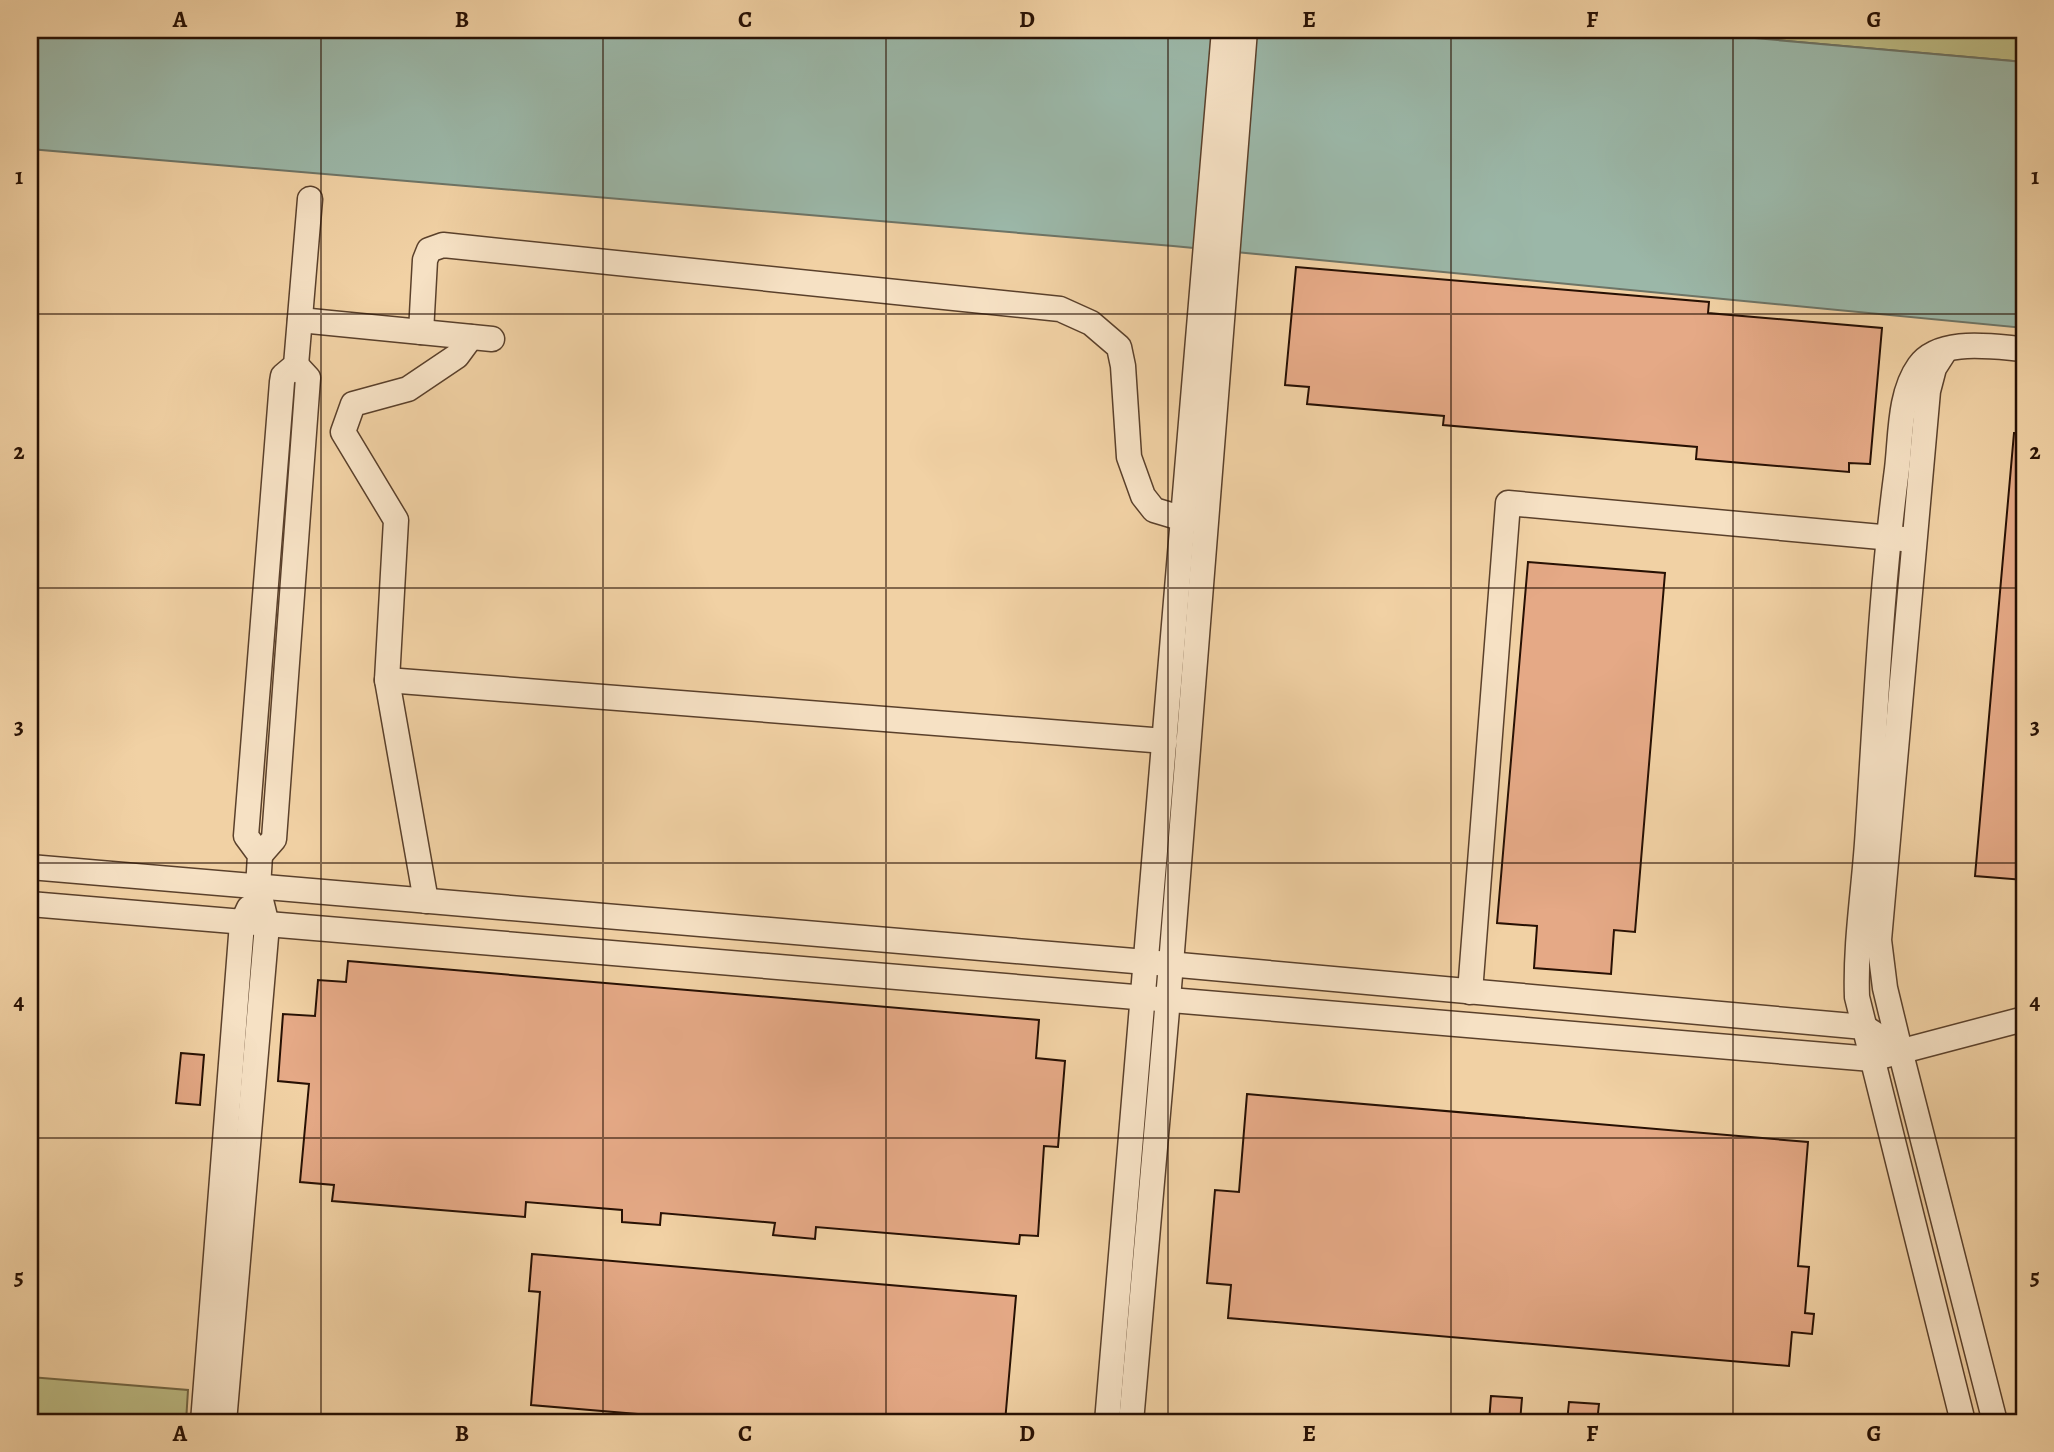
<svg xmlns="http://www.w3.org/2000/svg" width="2054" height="1452" viewBox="0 0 2054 1452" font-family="Alegreya,serif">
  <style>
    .green { fill: #bcbb84; stroke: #726644; stroke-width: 2 }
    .water { fill: #9bb7a8; stroke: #6d7466; stroke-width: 2 }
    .building { fill: #e5a986; stroke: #271003; stroke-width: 2 }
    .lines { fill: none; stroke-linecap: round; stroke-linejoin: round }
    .minor-casing { stroke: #5a402b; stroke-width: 27 }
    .minor { stroke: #f6e1c4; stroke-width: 24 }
    .grid { fill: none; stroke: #271003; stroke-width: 2; stroke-opacity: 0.55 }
    .neatline { fill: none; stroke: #271003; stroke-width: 2.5 }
    .grid-label { font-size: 23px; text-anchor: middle; font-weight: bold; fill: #271003 }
  </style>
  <rect width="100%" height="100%" fill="#f1d1a4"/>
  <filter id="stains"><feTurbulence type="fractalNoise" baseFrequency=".00286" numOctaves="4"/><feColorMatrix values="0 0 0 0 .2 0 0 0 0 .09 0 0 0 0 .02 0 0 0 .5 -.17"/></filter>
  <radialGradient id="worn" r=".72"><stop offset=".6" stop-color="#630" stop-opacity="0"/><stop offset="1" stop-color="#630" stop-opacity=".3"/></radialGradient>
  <g class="green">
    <polygon points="1664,30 2024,30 2024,62"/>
    <polygon points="30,1377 188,1390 186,1422 30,1422"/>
  </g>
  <polygon class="water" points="30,30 1664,30 2024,62 2024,328 1173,246 30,149"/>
  <g class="building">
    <polygon points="1296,267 1709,302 1708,313 1882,328 1870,464 1849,463 1849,472 1696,459 1697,447 1443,425 1444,416 1307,404 1309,387 1285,385"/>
    <polygon points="2014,433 2024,434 2024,880 1975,876"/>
    <polygon points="1528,562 1665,573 1635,932 1614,930 1611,974 1534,968 1537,926 1497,923"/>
    <polygon points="348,961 1039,1020 1036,1058 1065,1061 1058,1147 1044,1146 1038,1236 1020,1235 1019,1244 816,1227 815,1239 773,1235 775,1223 661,1213 660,1225 622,1222 622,1210 526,1202 525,1217 332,1201 334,1185 300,1182 309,1084 278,1081 283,1014 315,1016 318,980 346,982"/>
    <polygon points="181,1053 204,1055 200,1105 176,1103"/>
    <polygon points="1247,1094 1808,1142 1798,1266 1809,1267 1805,1313 1814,1314 1812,1334 1792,1332 1789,1366 1228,1318 1231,1285 1207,1283 1215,1190 1239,1192"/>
    <polygon points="532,1254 1016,1296 1005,1422 733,1422 531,1405 540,1292 529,1291"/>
    <polygon points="1491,1396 1522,1398 1520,1422 1489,1422"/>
    <polygon points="1569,1402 1599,1404 1597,1422 1567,1422"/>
  </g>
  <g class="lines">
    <g class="minor-casing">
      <g id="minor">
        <polyline points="300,320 492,339"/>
        <polyline points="421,332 425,260 429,250 443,245 1060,309 1091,323 1119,347 1123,366 1129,457 1143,496 1154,510 1184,519"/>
        <polyline points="1943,354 1934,368 1928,391 1879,940 1885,988 1900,1050 1995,1422"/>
        <polyline points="387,680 1165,741"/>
        <polyline points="260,855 274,839 308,378 296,365"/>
        <polyline points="30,867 1146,962 1864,1027 1900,1050"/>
        <polyline points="426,901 387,680 396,520 343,432 353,404 408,389 457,356 471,337"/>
        <polyline points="30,904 1872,1059 2024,1019"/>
        <polyline points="1470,992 1508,503 1903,539"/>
        <polyline points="203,1422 242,923 249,908"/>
        <polyline points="224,1422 267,925 258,888 260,855 246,836 282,382 283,376 296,365 310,199"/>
        <polyline points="1107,1422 1224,30"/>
        <polyline points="1131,1422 1171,964 1245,30"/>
        <path d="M1963,1422L1857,997C1855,940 1865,885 1868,828C1876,708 1881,588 1897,469C1901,436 1899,394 1919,366C1940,337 1994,347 2024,349"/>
      </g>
    </g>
    <use href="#minor" class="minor"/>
  </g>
  <path class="grid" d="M321,30V1422M603,30V1422M886,30V1422M1168,30V1422M1451,30V1422M1733,30V1422M30,314H2024M30,588H2024M30,863H2024M30,1138H2024"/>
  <rect width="2054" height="1452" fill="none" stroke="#f1d1a4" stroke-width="77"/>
  <rect x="38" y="38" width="1978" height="1376" class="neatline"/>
  <g class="grid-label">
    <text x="180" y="27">A</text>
    <text x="462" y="27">B</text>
    <text x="745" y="27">C</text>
    <text x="1027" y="27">D</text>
    <text x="1309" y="27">E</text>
    <text x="1592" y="27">F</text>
    <text x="1874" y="27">G</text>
    <text x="19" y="184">1</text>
    <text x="2035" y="184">1</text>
    <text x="19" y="459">2</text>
    <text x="2035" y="459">2</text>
    <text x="19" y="734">3</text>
    <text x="2035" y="734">3</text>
    <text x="19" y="1009">4</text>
    <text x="2035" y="1009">4</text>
    <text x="19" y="1284">5</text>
    <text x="2035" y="1284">5</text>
    <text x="180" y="1441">A</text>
    <text x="462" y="1441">B</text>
    <text x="745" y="1441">C</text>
    <text x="1027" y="1441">D</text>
    <text x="1309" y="1441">E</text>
    <text x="1592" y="1441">F</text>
    <text x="1874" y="1441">G</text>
  </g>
  <rect width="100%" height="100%" filter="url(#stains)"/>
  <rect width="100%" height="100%" fill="url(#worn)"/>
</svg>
